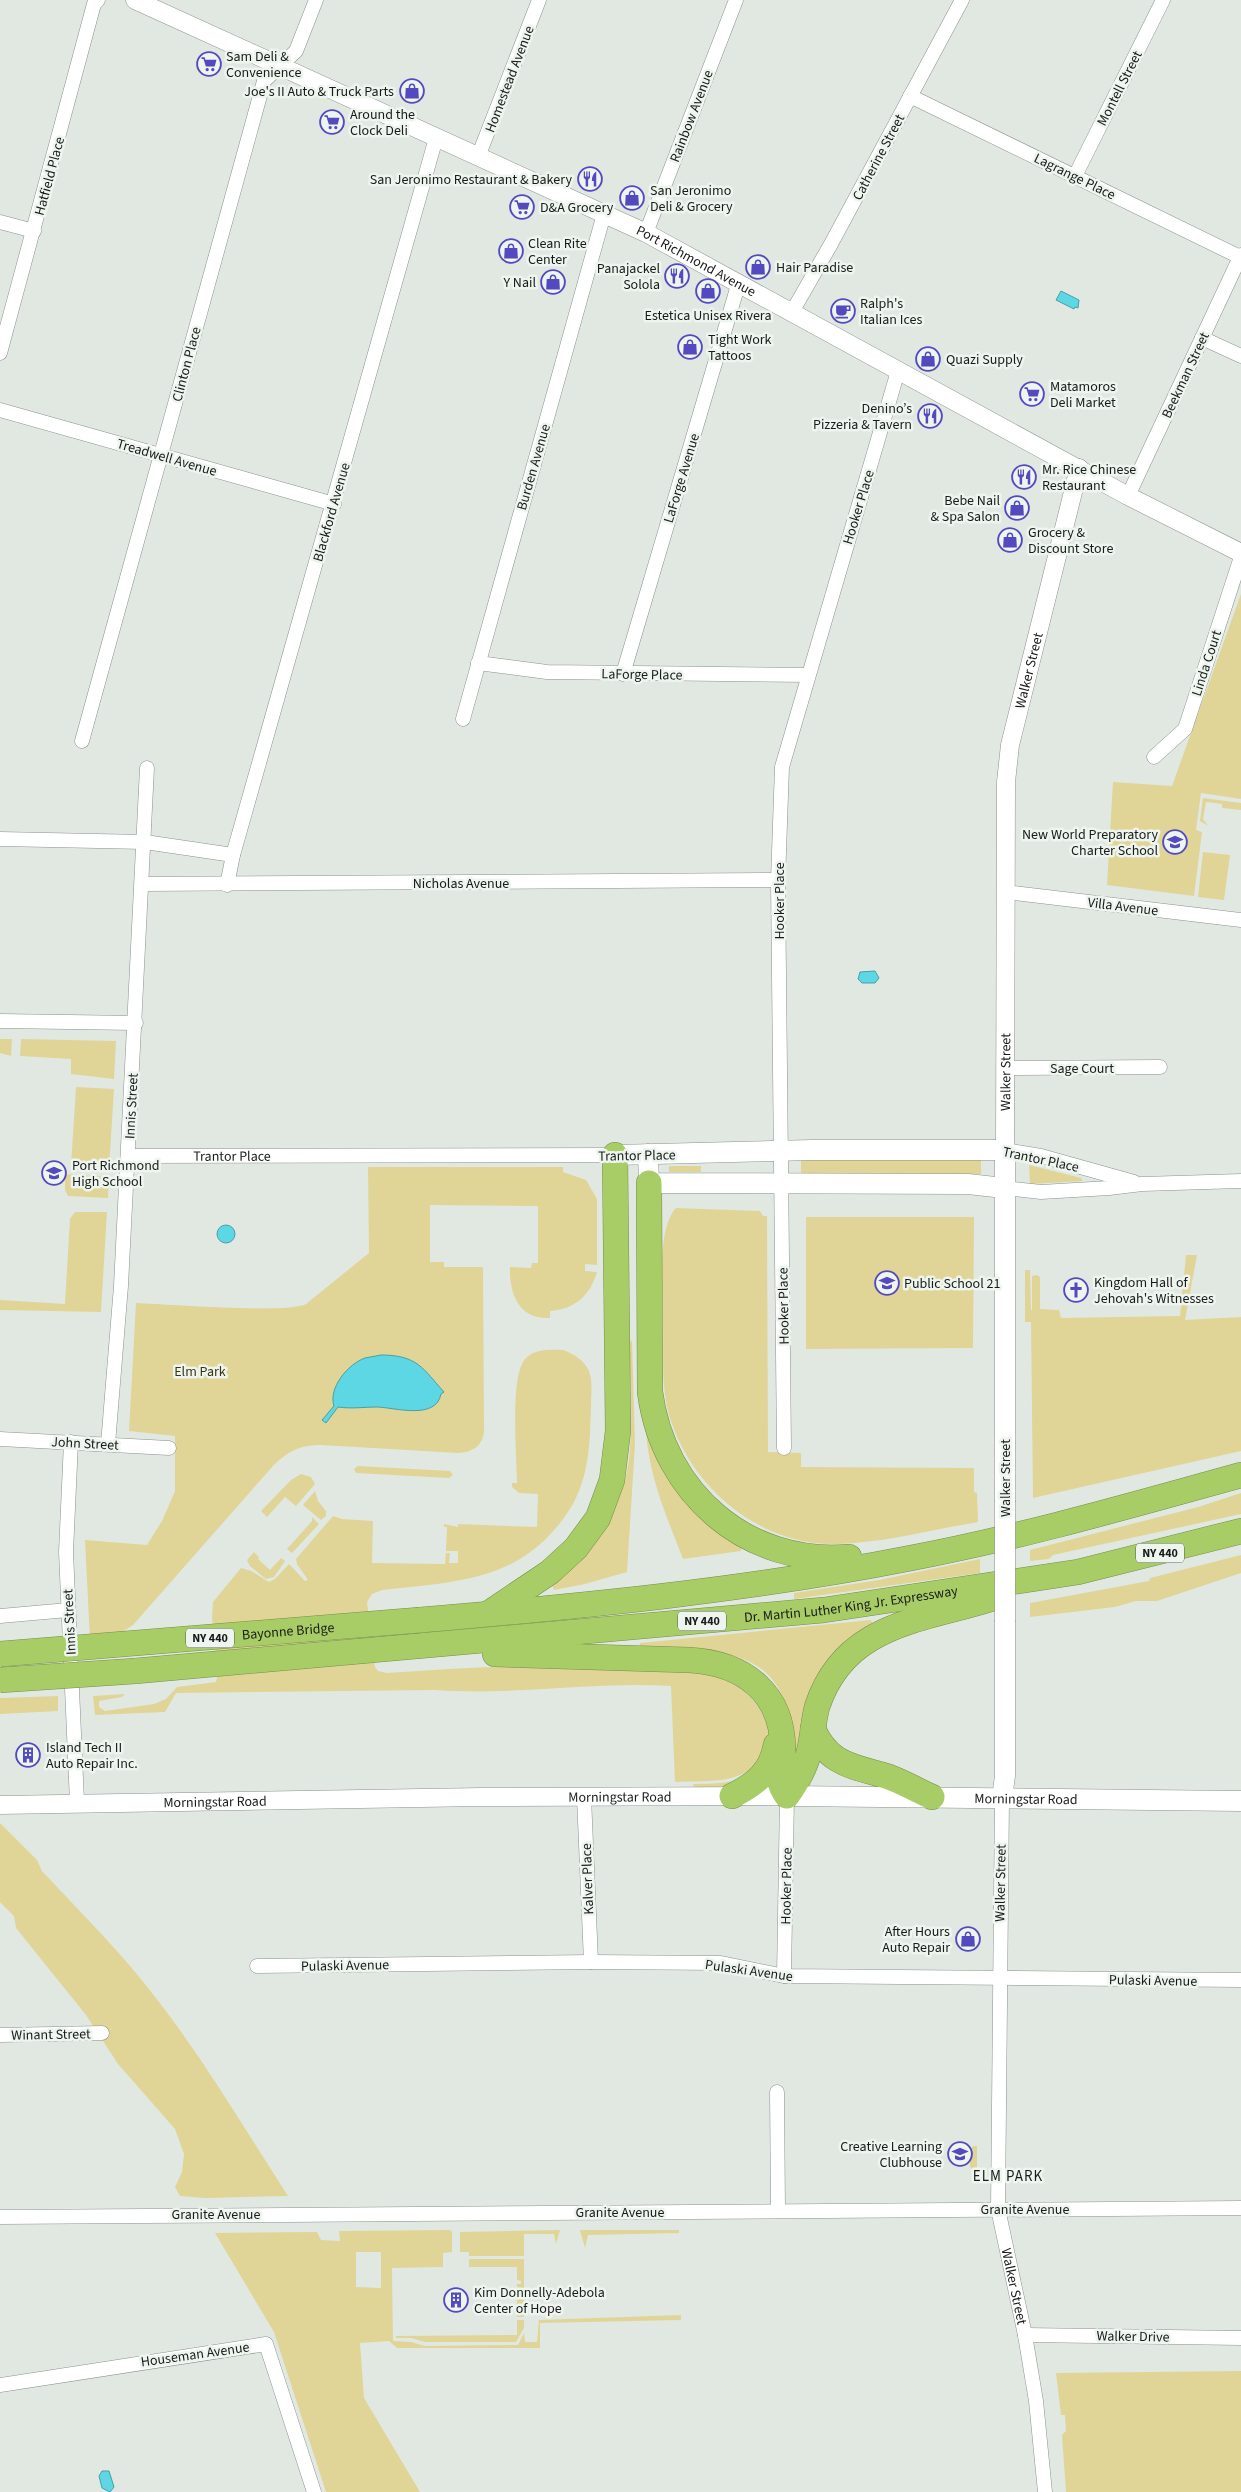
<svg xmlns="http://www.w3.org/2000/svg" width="1241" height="2492" viewBox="0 0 1241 2492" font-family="'Source Sans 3',sans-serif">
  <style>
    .green { fill: #e0d597; fill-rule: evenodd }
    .water { fill: #5cd7e3; stroke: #489fa6 }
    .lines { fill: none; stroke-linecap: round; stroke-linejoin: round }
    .minor-casing { stroke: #8b928d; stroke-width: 15 }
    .tertiary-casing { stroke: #8b928d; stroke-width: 19 }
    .secondary-casing { stroke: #8b928d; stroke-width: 21 }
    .motorway-casing { stroke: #768e4b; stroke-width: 26 }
    .minor { stroke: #fff; stroke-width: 14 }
    .tertiary { stroke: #fff; stroke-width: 18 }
    .secondary { stroke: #fff; stroke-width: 20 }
    .motorway { stroke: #a8cc66; stroke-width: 25 }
    .secondary-bridge-casing { stroke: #8b928d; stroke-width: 21; stroke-linecap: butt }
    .motorway-bridge-casing { stroke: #768e4b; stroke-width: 26; stroke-linecap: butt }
    .secondary-bridge { stroke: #fff; stroke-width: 20 }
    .motorway-bridge { stroke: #a8cc66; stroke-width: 25 }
    .labels { text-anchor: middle; stroke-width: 5; stroke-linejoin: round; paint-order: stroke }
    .shield { fill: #eef5ef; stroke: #585c59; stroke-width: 1 }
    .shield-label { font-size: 12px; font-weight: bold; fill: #181b19 }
    .poi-label { font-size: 14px; fill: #181b19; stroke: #eef5ef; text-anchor: start }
    .street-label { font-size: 14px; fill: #181b19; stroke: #eef5ef }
    .park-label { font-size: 14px; fill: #3b340e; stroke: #eef5ef }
    .neighbourhood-label { font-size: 15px; letter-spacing: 1px; fill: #181b19; stroke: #eef5ef }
  </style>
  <rect width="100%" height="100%" fill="#e1e8e2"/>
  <g class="green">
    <polygon points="1241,594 1241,799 1201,793 1196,830 1202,832 1194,896 1107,885 1113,782 1172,786"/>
    <polygon points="1203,798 1241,803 1241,810 1222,808 1222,804 1206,802 1203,819 1208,826 1200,821"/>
    <polygon points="1203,852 1230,855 1224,900 1198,897"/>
    <polygon points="0,1039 12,1039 11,1056 0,1053"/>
    <polygon points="21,1039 116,1041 114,1079 71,1074 71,1059 20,1056"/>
    <polygon points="76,1087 114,1089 109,1168 71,1166"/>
    <polygon points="981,1159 981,1174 801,1174 801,1160"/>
    <polygon points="1029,1165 1081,1178 1083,1181 1030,1184"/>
    <rect x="669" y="1166" width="32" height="6"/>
    <path d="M368,1167H563V1172L586,1180L597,1199V1265L585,1264V1271L597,1272C590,1296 575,1309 550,1311V1318C519,1320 509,1294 510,1267L531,1268L532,1263H538V1206L430,1205V1262H444V1267H483L484,1432C482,1447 472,1452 458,1453L321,1445C300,1445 288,1451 273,1466L133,1625L119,1634L90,1640L85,1540L147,1545L162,1521L175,1491V1436L129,1431L136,1303C166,1304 287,1314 306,1304L369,1253Z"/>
    <polygon points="65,1174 109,1177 108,1198 68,1196 65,1190"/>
    <path d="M676,1208L760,1211L763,1216H767L768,1452L801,1453V1467L974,1468V1492L977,1493L978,1522C931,1530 883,1543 835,1544C762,1545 696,1492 672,1424C660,1392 664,1356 663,1323C663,1294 656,1229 676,1208Z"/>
    <polygon points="75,1212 107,1212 101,1312 0,1310 0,1300 65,1304 70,1219"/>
    <polygon points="974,1217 973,1348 806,1349 806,1217"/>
    <polygon points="1186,1255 1197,1255 1185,1320 1241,1317 1241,1451 1033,1498 1031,1322 1025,1322 1025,1270 1030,1270 1031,1310 1032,1310 1032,1276 1037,1275 1040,1277 1040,1309 1059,1310 1061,1318 1180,1316"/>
    <path d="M632,1340L635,1444L627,1572L585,1584L554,1590L552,1585C573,1557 601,1525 619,1496C637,1465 630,1380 629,1343Z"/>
    <path d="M563,1350C574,1354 584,1360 589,1371C593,1381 591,1394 591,1405C590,1439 590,1471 574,1502C563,1522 547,1540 529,1553C488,1583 431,1584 382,1590L372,1594L367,1602L375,1667L378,1671L387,1673C474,1667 559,1663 645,1668C668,1670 694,1668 716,1676C729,1681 742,1688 751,1698C769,1717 782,1757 756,1776C738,1789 715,1787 694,1787L693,1784C724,1783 758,1785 768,1749H763C752,1787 707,1780 675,1782L671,1686C592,1681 514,1696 435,1690L176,1693L165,1712L95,1715L93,1696L125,1694L122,1697L99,1701V1707L105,1711L154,1704L166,1699L177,1687L216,1682L218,1674L212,1618L213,1602L241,1568L251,1571L269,1582L275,1579L289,1564L305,1581L308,1580L297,1564L296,1559L333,1516L342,1519L373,1521L372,1563L445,1564L446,1553H450L449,1563H458V1551H446L447,1527H444V1524L458,1527V1524L537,1527L538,1494L519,1493L512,1487V1483H517C517,1457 509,1374 526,1358C537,1348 550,1350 563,1350Z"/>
    <path d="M645,1413L742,1545L741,1551L683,1559C663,1507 646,1470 645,1413Z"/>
    <polygon points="358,1466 450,1471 453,1475 449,1478 356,1473 354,1469"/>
    <polygon points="301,1474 311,1477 315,1484 296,1506 285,1497 267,1517 261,1511 291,1480"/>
    <polygon points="315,1491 318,1501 326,1511 326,1516 321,1520 303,1505"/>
    <polygon points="1241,1493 1241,1514 1053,1555 1049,1559 1030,1561 1030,1550 1198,1507"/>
    <polygon points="312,1517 319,1524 292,1553 287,1549 312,1521"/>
    <polygon points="254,1552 259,1557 258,1559 270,1570 281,1558 285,1561 274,1577 266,1579 250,1566 247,1560"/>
    <polygon points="1241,1555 1241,1573 1157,1601 1136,1601 1115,1607 1030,1617 1030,1603 1149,1581 1150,1578"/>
    <polygon points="980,1559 980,1573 794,1599 794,1593 879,1580"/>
    <path d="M871,1620L873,1626L808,1721L794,1759C790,1644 732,1652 639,1648L640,1643Z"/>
    <polygon points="58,1696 58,1711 0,1714 0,1698"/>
    <path d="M0,1823L37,1860L42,1871C82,1914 124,1955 159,2002C206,2063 246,2131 288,2196L205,2198L180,2196L175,2187L182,2172L184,2154L175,2129L118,2064L86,2015L16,1928L14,1916L0,1902Z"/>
    <polygon points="973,2146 977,2146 977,2179 973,2178 973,2170 970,2167 970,2149"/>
    <path d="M450,2230L452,2232V2252L443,2253V2267L392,2268L393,2341L411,2342L425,2346L518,2345L524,2333L525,2342H537L539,2320L681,2315V2320L540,2323V2348H397L389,2341L360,2343L364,2398L420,2492H326L274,2332L215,2233L317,2232L321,2240L340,2241L339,2231ZM356,2252H381V2288L356,2287Z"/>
    <polygon points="560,2230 556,2244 554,2234 524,2234 524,2256 469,2256 469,2252 460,2252 460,2232"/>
    <polygon points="580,2230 679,2230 679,2233 588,2235 585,2248"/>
    <polygon points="469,2259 524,2259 524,2317 517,2317 517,2284 521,2284 521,2281 517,2280 517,2267 469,2267"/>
    <polygon points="517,2320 524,2320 524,2328 516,2342 425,2342 411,2338 396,2338 396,2336 517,2335"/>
    <polygon points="1241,2371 1241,2492 1066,2492 1062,2435 1066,2431 1065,2415 1061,2415 1056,2373"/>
  </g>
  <g class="water">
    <polygon points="1061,291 1079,300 1078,308 1075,307 1074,309 1056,300"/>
    <polygon points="875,971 879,978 875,983 862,983 858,979 860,972"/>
    <circle cx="226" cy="1234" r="9"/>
    <path d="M381,1355C418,1355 423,1369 444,1392L441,1394C436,1420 396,1408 378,1407C364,1407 352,1409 338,1407L326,1423L322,1420L334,1406C328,1388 348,1364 365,1358C370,1357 376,1356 381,1355Z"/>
    <polygon points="102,2471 109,2471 114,2487 110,2492 102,2488 99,2476"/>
  </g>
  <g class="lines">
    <g class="minor-casing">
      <g id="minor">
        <polyline points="910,96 1240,257"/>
        <polyline points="478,157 539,0"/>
        <polyline points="1075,176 1163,0"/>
        <polyline points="0,222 34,231"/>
        <polyline points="646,233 736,0"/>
        <polyline points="792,312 831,244 962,0"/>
        <polyline points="1202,338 1241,356"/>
        <polyline points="0,353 94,4 98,0"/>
        <polyline points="0,410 334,504"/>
        <polyline points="1128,496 1241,255"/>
        <polyline points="478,663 547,672 808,675"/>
        <polyline points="623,674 739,282"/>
        <polyline points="463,719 604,214"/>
        <polyline points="82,741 261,92 264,81 296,51 316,0"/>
        <polyline points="1154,757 1185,729 1241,557"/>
        <polyline points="0,839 145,842 233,855"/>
        <polyline points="143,884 778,880"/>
        <polyline points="227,885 233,855 436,138"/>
        <polyline points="1005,892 1241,920"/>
        <polyline points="0,1021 136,1023"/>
        <polyline points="1005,1068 1160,1067"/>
        <polyline points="1005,1150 1041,1156 1134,1182"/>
        <path id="s1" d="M128,1156L615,1155"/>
        <polyline points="1004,1188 1041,1192 1109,1188 1142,1184 1241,1181"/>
        <polyline points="0,1439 169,1448"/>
        <polyline points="71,1442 66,1552 77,1802"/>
        <polyline points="108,1444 121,1286 147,768"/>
        <polyline points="784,1448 778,880 782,767 898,371"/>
        <polyline points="0,1616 68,1610"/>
        <polyline points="584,1797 591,1962"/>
        <path id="s2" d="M1002,1798L998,2209L1025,2335L1036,2401L1045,2492"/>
        <polyline points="257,1966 591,1962 721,1963 784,1976 1241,1980"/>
        <polyline points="784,1976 787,1796"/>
        <polyline points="0,2035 102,2033"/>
        <polyline points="777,2092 778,2211"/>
        <polyline points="0,2217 1241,2208"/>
        <polyline points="1025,2335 1241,2338"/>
        <polyline points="0,2385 266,2344 314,2492"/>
      </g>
    </g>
    <g class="tertiary-casing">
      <g id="tertiary">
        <path id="s3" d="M135,0L646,233L1128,496L1241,553"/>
        <path id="s4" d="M1005,1150L1006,782L1010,745L1079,468"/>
        <path id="s5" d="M0,1805L482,1797L787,1796"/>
      </g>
    </g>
    <g class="secondary-casing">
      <g id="secondary">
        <polyline points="648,1154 649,1183 968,1184 1004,1188"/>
        <polyline points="615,1155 812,1150 1005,1150 1005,1500"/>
        <path id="s6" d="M787,1796L1241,1801"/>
        <polyline points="1002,1798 1005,1776 1005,1622"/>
      </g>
    </g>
    <g class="motorway-casing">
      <g id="motorway">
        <path d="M649,1183L650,1392C663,1493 747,1566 849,1557"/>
        <polyline points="489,1613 550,1572 576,1548 598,1518 612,1480 618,1431 615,1155"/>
        <path d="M420,1620C585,1606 749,1590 911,1558C1022,1537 1132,1505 1241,1475"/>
        <path d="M495,1654L689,1660C745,1663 784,1694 783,1753C783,1771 774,1780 787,1796C797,1782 805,1769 809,1752C813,1737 813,1722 817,1707C844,1624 920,1621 990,1599"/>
        <path id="s7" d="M135,1671L824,1610L1078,1572L1241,1531"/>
        <path d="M813,1729C829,1766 854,1766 889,1777C903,1782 918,1791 932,1797"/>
        <path d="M732,1796C756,1784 771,1772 776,1745"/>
      </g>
    </g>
    <use href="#minor" class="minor"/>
    <use href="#tertiary" class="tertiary"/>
    <use href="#secondary" class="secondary"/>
    <use href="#motorway" class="motorway"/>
    <g class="secondary-bridge-casing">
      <polyline id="secondary-bridge" points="1005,1500 1005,1622"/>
    </g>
    <g class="motorway-bridge-casing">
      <g id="motorway-bridge">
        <path id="s8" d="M0,1654L420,1620"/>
        <polyline points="0,1680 135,1671"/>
      </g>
    </g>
    <use href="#secondary-bridge" class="secondary-bridge"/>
    <use href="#motorway-bridge" class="motorway-bridge"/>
  </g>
  <defs>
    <g id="supermarket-ring" transform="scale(1.25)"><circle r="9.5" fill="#eef5ef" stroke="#5549c0" stroke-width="1.5"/><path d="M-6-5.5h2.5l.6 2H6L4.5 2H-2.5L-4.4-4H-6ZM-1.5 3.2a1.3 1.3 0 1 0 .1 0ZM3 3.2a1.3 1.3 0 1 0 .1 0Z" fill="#5549c0"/></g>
    <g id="shop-ring" transform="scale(1.25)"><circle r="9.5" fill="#eef5ef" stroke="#5549c0" stroke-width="1.5"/><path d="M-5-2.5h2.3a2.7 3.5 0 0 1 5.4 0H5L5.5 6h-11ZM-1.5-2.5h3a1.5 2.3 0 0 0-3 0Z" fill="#5549c0"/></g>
    <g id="restaurant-ring" transform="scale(1.25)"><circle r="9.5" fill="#eef5ef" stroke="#5549c0" stroke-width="1.5"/><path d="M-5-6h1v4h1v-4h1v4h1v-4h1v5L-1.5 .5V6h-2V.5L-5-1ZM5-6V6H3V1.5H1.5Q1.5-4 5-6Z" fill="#5549c0"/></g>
    <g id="cafe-ring" transform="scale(1.25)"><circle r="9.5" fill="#eef5ef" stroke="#5549c0" stroke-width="1.5"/><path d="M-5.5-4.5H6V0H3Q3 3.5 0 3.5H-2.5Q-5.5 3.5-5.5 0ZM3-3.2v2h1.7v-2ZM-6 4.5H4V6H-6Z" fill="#5549c0"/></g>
    <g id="school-ring" transform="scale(1.25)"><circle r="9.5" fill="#eef5ef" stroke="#5549c0" stroke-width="1.5"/><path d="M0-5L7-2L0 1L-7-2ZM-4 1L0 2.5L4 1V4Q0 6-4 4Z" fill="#5549c0"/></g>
    <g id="church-ring" transform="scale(1.25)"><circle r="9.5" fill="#eef5ef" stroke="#5549c0" stroke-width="1.5"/><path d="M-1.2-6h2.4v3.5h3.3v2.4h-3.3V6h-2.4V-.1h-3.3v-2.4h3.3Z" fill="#5549c0"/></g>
    <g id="building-ring" transform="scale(1.25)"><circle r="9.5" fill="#eef5ef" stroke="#5549c0" stroke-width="1.5"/><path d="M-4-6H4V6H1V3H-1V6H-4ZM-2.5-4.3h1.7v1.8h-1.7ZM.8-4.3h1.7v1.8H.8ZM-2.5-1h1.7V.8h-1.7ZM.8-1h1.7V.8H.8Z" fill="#5549c0"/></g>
  </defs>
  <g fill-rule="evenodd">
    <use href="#supermarket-ring" x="209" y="64"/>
    <use href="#shop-ring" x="412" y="91"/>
    <use href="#supermarket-ring" x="332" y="122"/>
    <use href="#restaurant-ring" x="590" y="179"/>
    <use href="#shop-ring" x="632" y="198"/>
    <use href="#supermarket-ring" x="522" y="207"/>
    <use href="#shop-ring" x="511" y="251"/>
    <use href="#shop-ring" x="758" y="267"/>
    <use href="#restaurant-ring" x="677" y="276"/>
    <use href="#shop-ring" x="553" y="282"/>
    <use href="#shop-ring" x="708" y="291"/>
    <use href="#cafe-ring" x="843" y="311"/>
    <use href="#shop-ring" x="690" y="347"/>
    <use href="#shop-ring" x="928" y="359"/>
    <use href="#supermarket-ring" x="1032" y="394"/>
    <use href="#restaurant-ring" x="930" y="416"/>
    <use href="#restaurant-ring" x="1024" y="477"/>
    <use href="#shop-ring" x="1017" y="508"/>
    <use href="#shop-ring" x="1010" y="540"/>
    <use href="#school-ring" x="1175" y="842"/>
    <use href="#school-ring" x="54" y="1173"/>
    <use href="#school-ring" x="887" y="1283"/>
    <use href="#church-ring" x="1076" y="1290"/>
    <use href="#building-ring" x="28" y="1755"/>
    <use href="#shop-ring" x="968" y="1939"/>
    <use href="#school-ring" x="960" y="2154"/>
    <use href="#building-ring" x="456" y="2300"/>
  </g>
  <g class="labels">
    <g class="shield">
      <rect x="1136" y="1543.5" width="48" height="19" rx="4"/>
      <rect x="678" y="1611.5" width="48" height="19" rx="4"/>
      <rect x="186" y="1628.5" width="48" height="19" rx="4"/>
    </g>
    <g class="shield-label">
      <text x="1160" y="1557">NY 440</text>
      <text x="702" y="1625">NY 440</text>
      <text x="210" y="1642">NY 440</text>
    </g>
    <g class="poi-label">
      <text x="226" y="61">Sam Deli &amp;<tspan x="226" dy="16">Convenience</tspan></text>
      <text x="394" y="96" text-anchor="end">Joe's II Auto &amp; Truck Parts</text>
      <text x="350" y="119">Around the<tspan x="350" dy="16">Clock Deli</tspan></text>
      <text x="572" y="184" text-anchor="end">San Jeronimo Restaurant &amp; Bakery</text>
      <text x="650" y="195">San Jeronimo<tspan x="650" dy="16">Deli &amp; Grocery</tspan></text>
      <text x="540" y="212">D&amp;A Grocery</text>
      <text x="528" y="248">Clean Rite<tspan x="528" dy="16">Center</tspan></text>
      <text x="776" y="272">Hair Paradise</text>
      <text x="660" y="273" text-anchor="end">Panajackel<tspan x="660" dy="16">Solola</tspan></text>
      <text x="536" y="287" text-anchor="end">Y Nail</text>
      <text x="860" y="308">Ralph's<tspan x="860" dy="16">Italian Ices</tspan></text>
      <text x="708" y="320" text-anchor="middle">Estetica Unisex Rivera</text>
      <text x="708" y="344">Tight Work<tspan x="708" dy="16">Tattoos</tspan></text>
      <text x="946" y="364">Quazi Supply</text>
      <text x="1050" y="391">Matamoros<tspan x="1050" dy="16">Deli Market</tspan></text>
      <text x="912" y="413" text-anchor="end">Denino’s<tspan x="912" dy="16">Pizzeria &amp; Tavern</tspan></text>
      <text x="1042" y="474">Mr. Rice Chinese<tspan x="1042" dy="16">Restaurant</tspan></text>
      <text x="1000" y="505" text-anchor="end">Bebe Nail<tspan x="1000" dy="16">&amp; Spa Salon</tspan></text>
      <text x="1028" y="537">Grocery &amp;<tspan x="1028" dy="16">Discount Store</tspan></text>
      <text x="1158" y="839" text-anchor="end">New World Preparatory<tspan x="1158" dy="16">Charter School</tspan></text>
      <text x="72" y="1170">Port Richmond<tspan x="72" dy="16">High School</tspan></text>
      <text x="1094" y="1287">Kingdom Hall of<tspan x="1094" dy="16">Jehovah's Witnesses</tspan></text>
      <text x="904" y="1288">Public School 21</text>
      <text x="46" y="1752">Island Tech II<tspan x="46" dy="16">Auto Repair Inc.</tspan></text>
      <text x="950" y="1936" text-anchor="end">After Hours<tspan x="950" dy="16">Auto Repair</tspan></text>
      <text x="942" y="2151" text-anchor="end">Creative Learning<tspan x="942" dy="16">Clubhouse</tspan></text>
      <text x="474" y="2297">Kim Donnelly-Adebola<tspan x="474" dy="16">Center of Hope</tspan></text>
    </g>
    <g class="street-label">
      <text transform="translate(509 79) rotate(-69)" y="5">Homestead Avenue</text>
      <text transform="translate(1119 88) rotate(-63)" y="5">Montell Street</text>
      <text transform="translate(691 116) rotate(-69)" y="5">Rainbow Avenue</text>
      <text transform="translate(878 157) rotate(-62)" y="5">Catherine Street</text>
      <text transform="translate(49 176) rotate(-75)" y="5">Hatfield Place</text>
      <text transform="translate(1075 176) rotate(26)" y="5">Lagrange Place</text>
      <text dy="5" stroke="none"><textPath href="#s3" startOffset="619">Port Richmond Avenue</textPath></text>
      <text transform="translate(186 364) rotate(-75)" y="5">Clinton Place</text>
      <text transform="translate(1185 375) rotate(-65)" y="5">Beekman Street</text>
      <text transform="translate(167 457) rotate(16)" y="5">Treadwell Avenue</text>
      <text transform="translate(533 467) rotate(-74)" y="5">Burden Avenue</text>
      <text transform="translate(681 478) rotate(-73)" y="5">LaForge Avenue</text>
      <text transform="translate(858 507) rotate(-73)" y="5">Hooker Place</text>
      <text transform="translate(331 512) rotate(-74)" y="5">Blackford Avenue</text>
      <text transform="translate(1206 663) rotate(-72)" y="5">Linda Court</text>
      <text dy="5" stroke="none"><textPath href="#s4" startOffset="482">Walker Street</textPath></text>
      <text transform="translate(642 674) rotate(1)" y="5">LaForge Place</text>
      <text x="461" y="888">Nicholas Avenue</text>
      <text transform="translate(779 901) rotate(-90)" y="5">Hooker Place</text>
      <text transform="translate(1123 906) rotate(7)" y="5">Villa Avenue</text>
      <text x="1082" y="1073">Sage Court</text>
      <text dy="5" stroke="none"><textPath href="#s4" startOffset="78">Walker Street</textPath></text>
      <text transform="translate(131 1106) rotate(-87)" y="5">Innis Street</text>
      <text transform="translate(637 1155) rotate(-1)" y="5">Trantor Place</text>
      <text dy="5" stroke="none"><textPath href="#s1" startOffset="104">Trantor Place</textPath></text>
      <text transform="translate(1041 1159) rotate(12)" y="5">Trantor Place</text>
      <text transform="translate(783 1306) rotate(-91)" y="5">Hooker Place</text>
      <text transform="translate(85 1443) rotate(3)" y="5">John Street</text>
      <text transform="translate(1005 1478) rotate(-90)" y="5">Walker Street</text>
      <text dy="5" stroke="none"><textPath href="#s7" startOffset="719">Dr. Martin Luther King Jr. Expressway</textPath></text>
      <text transform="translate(69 1622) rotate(-93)" y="5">Innis Street</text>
      <text dy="5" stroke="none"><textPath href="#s8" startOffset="289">Bayonne Bridge</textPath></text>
      <text dy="5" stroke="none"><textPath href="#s5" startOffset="620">Morningstar Road</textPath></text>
      <text dy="5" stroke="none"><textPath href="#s6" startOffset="239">Morningstar Road</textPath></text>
      <text dy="5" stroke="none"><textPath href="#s5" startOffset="215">Morningstar Road</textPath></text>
      <text transform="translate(587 1879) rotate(-92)" y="5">Kalver Place</text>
      <text transform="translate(1000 1883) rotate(-89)" y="5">Walker Street</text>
      <text transform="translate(786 1886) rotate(-89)" y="5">Hooker Place</text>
      <text transform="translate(345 1965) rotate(-1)" y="5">Pulaski Avenue</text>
      <text transform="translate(749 1970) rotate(8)" y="5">Pulaski Avenue</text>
      <text transform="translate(1153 1980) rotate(1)" y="5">Pulaski Avenue</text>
      <text transform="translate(51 2034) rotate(-1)" y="5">Winant Street</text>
      <text x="1025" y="2214">Granite Avenue</text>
      <text x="620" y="2217">Granite Avenue</text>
      <text x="216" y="2219">Granite Avenue</text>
      <text dy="5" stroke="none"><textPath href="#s2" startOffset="490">Walker Street</textPath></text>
      <text transform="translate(1133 2336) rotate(1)" y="5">Walker Drive</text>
      <text transform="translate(195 2354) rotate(-8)" y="5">Houseman Avenue</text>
    </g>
    <g class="park-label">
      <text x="200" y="1376">Elm Park</text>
    </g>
    <g class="neighbourhood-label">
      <text x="1008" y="2181">ELM PARK</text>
    </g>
  </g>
</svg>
